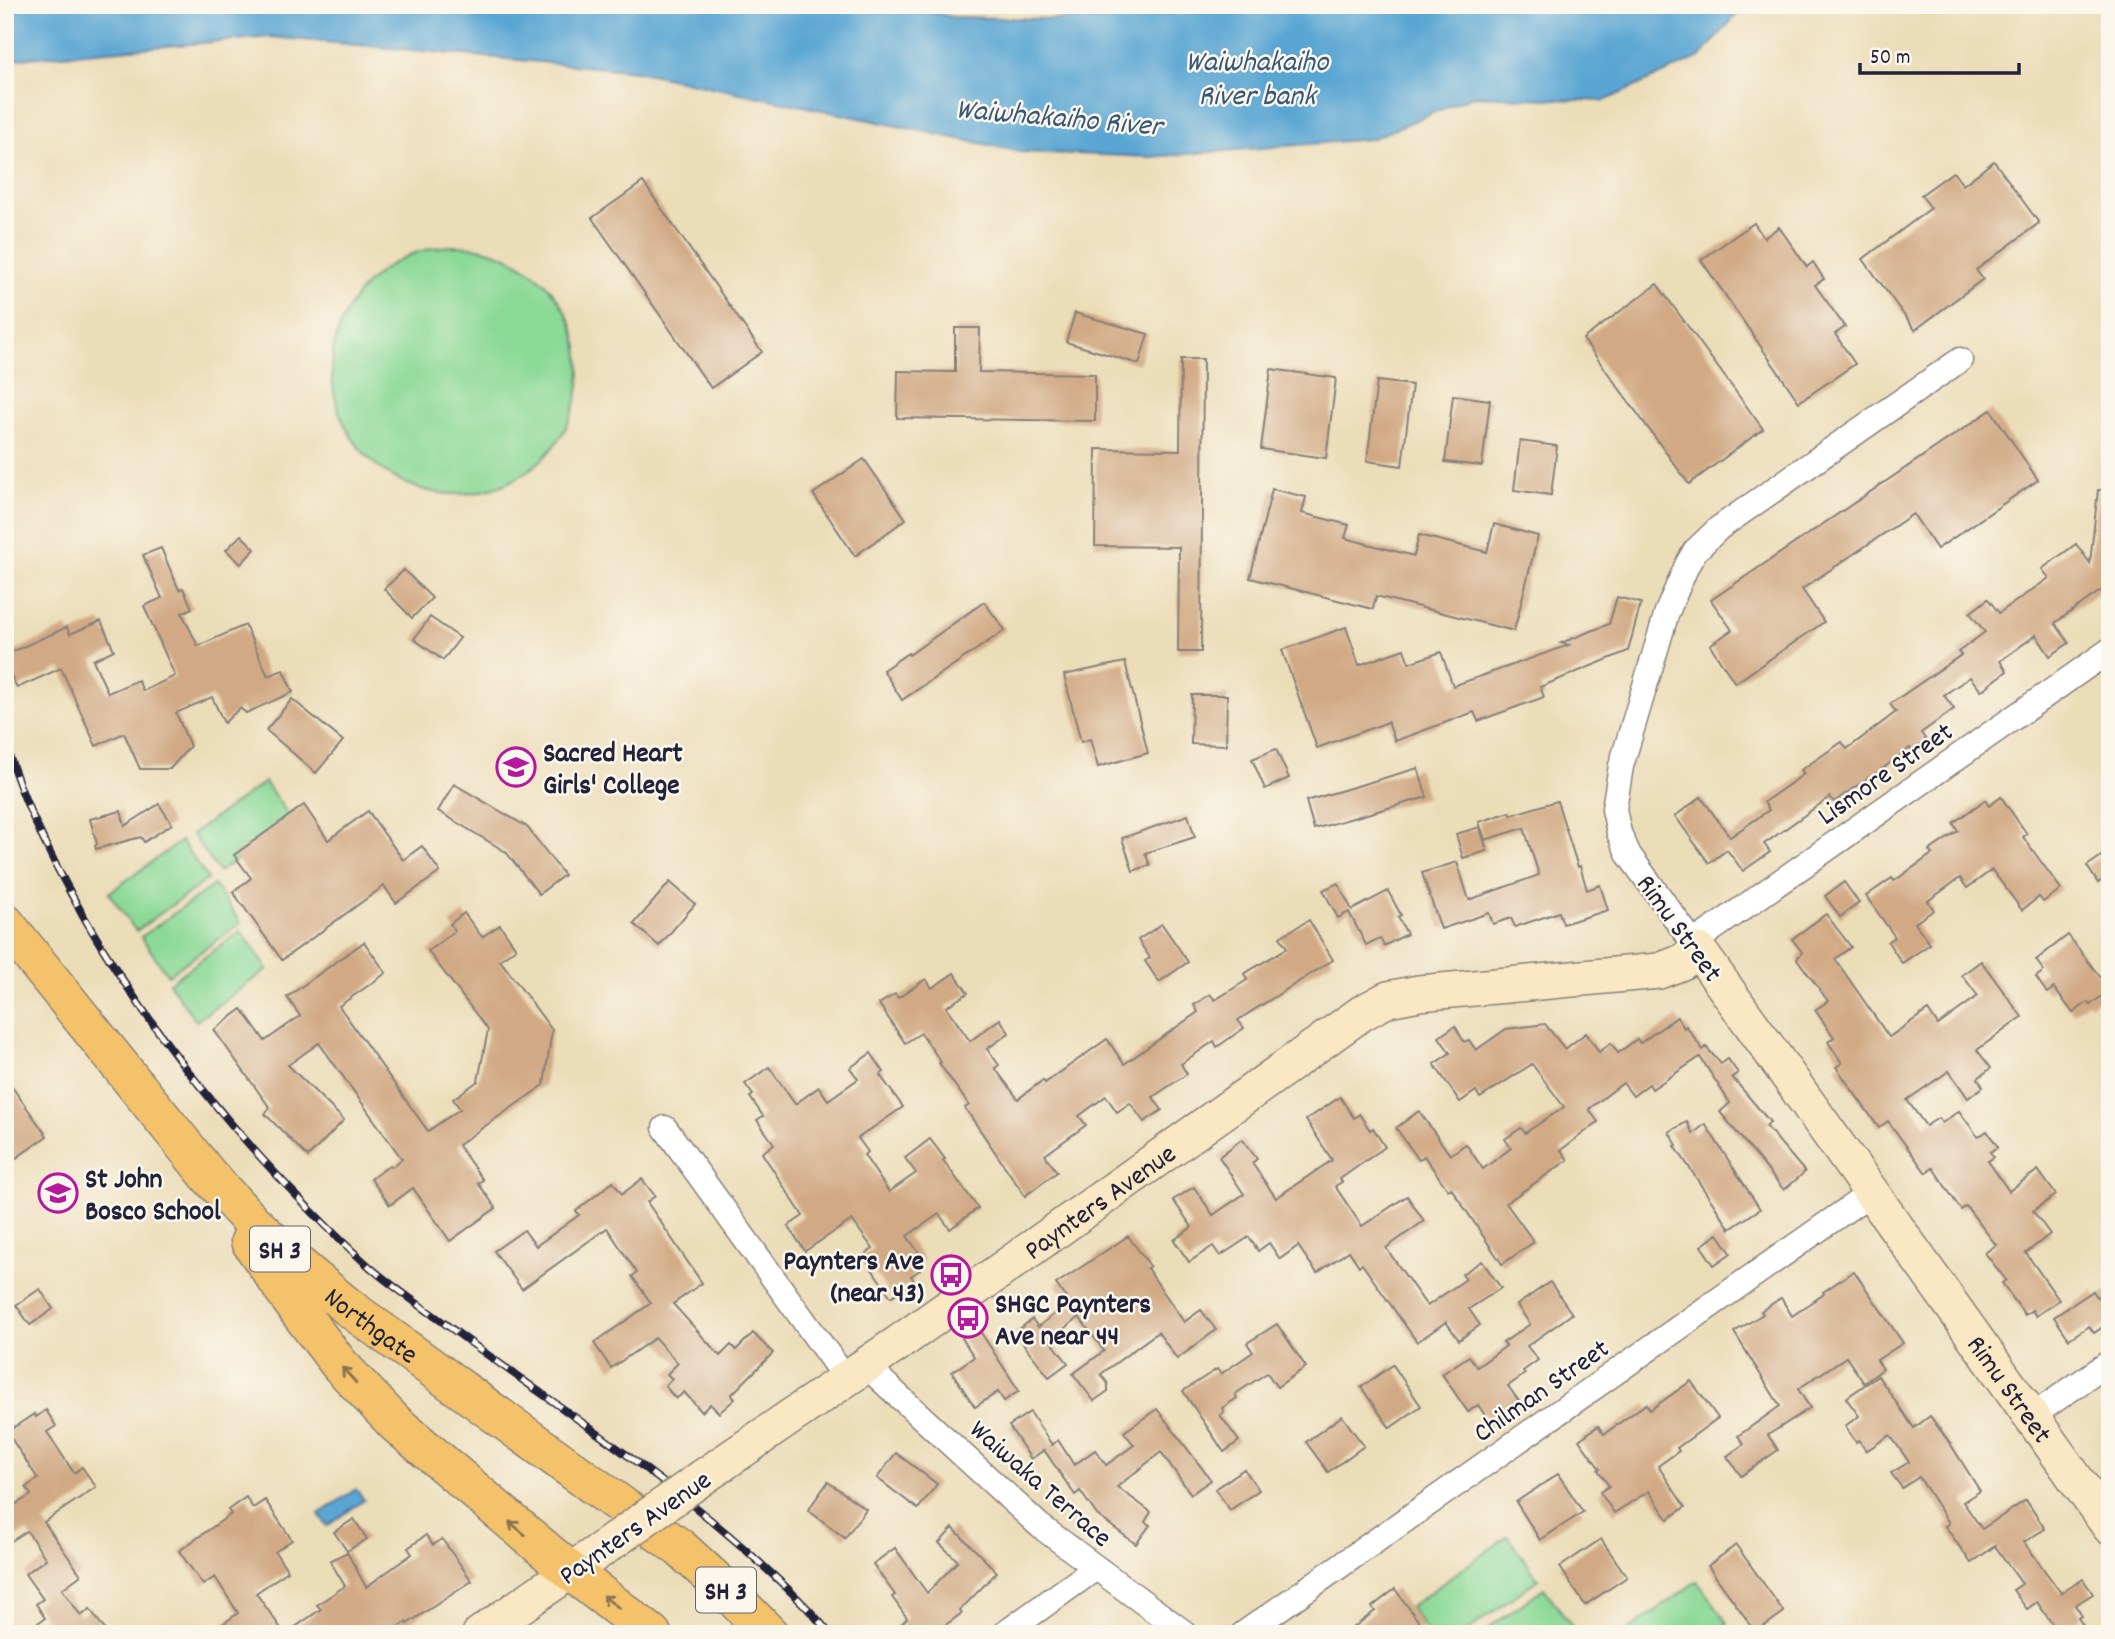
<svg xmlns="http://www.w3.org/2000/svg" width="2115" height="1639" viewBox="0 0 2115 1639" font-family="Dekko,sans-serif">
  <style>
    .green { fill: #8bd997; stroke: #567e69; stroke-width: 2 }
    .water { fill: #5aa6d3; stroke: #3e6487; stroke-width: 2 }
    .building { fill: #d1aa85 }
    .lines { fill: none; stroke-linecap: round; stroke-linejoin: round }
    .street-casing { stroke: #87807a; stroke-width: 27 }
    .secondary-casing { stroke: #87807a; stroke-width: 38 }
    .highway-casing { stroke: #87807a; stroke-width: 41 }
    .street { stroke: #fff; stroke-width: 24 }
    .secondary { stroke: #fae7c3; stroke-width: 35 }
    .highway { stroke: #f3c26a; stroke-width: 38 }
    .rail-casing { stroke: #22223b; stroke-width: 8 }
    .rail { stroke: #fbf7ec; stroke-width: 5; stroke-dasharray: 16; stroke-linecap: butt }
    .secondary-bridge-casing { stroke: #87807a; stroke-width: 38; stroke-linecap: butt }
    .secondary-bridge { stroke: #fae7c3; stroke-width: 35 }
    .oneway { stroke: #8a7252 }
    .labels { text-anchor: middle; stroke-width: 5; stroke-linejoin: round; paint-order: stroke }
    .shield { fill: #fbf7ec; stroke: #636270; stroke-width: 2 }
    .shield-label { font-size: 26px; font-weight: bold; fill: #22223b }
    .poi-label { font-size: 28px; font-weight: bold; fill: #22223b; stroke: #fbf7ec; text-anchor: start }
    .street-label { font-size: 28px; fill: #22223b; stroke: #fbf7ec }
    .water-label { font-size: 30px; font-style: italic; fill: #385778; stroke: #fbf7ec }
  </style>
  <rect width="100%" height="100%" fill="#fbf7ec"/>
  <filter id="ink" filterUnits="userSpaceOnUse"><feTurbulence type="fractalNoise" baseFrequency=".0143" numOctaves="2"/><feDisplacementMap in="SourceGraphic" scale="14" xChannelSelector="R" yChannelSelector="G"/><feConvolveMatrix kernelMatrix="1 2 1 2 8 2 1 2 1" color-interpolation-filters="sRGB"/></filter>
  <filter id="wash" filterUnits="userSpaceOnUse"><feTurbulence type="fractalNoise" baseFrequency=".00686" numOctaves="4" result="noise"/><feDisplacementMap in="SourceGraphic" scale="28" xChannelSelector="R" yChannelSelector="G"/><feGaussianBlur stdDeviation="1.57" result="paint"/><feColorMatrix in="noise" values="0 0 0 0 0 0 0 0 0 0 0 0 0 0 0 0 0 1.4 0 .05"/><feComposite in="paint" operator="in"/></filter>
  <g filter="url(#wash)">
    <rect width="100%" height="100%" fill="#ecddb9"/>
    <g class="green">
      <circle cx="456" cy="370" r="124"/>
      <polygon points="265,782 292,820 219,872 192,834"/>
      <polygon points="181,841 208,879 136,931 109,893"/>
      <polygon points="214,885 241,923 168,975 141,937"/>
      <polygon points="241,931 268,969 196,1021 169,983"/>
      <polygon points="1508,1536 1538,1579 1463,1634 1429,1634 1410,1607"/>
      <polygon points="1697,1581 1728,1624 1714,1634 1624,1634"/>
      <polygon points="1544,1588 1575,1631 1572,1634 1481,1634"/>
    </g>
    <g class="water">
      <polygon points="5,5 905,5 952,17 1104,20 1256,5 1745,5 1700,57 1604,101 1473,96 1371,139 1151,157 1021,152 636,71 271,37 5,60"/>
      <polygon points="356,1489 364,1500 327,1526 319,1514"/>
    </g>
    <g id="blocks">
      <g class="building">
        <polygon points="1994,161 2039,223 1976,270 1983,279 1915,330 1863,259 1931,208 1921,195 1953,172 1963,185"/>
        <polygon points="643,182 762,352 711,388 592,218"/>
        <polygon points="1754,223 1764,238 1779,227 1807,267 1813,262 1824,279 1815,285 1845,327 1835,334 1855,364 1799,402 1701,260"/>
        <polygon points="1657,284 1763,429 1689,484 1583,339"/>
        <polygon points="1075,313 1148,334 1139,364 1066,342"/>
        <polygon points="955,328 980,328 979,372 1095,374 1095,421 897,418 898,371 955,372"/>
        <polygon points="1181,359 1203,359 1201,652 1178,652 1179,547 1095,546 1096,449 1180,450"/>
        <polygon points="1271,369 1336,378 1326,458 1261,449"/>
        <polygon points="1377,381 1412,385 1402,466 1367,461"/>
        <polygon points="1453,395 1490,400 1482,466 1445,462"/>
        <polygon points="1991,410 2038,480 1937,549 1913,514 1802,589 1824,622 1735,683 1710,645 1732,630 1711,600"/>
        <polygon points="1520,441 1557,446 1551,495 1514,490"/>
        <polygon points="864,459 906,519 855,556 813,494"/>
        <polygon points="1272,489 1306,497 1302,513 1349,525 1345,538 1414,556 1419,535 1487,552 1494,524 1538,536 1514,631 1376,596 1373,609 1250,578"/>
        <polygon points="2098,490 2110,490 2110,584 2055,623 2069,643 2050,656 2036,635 2000,661 2007,671 1981,691 1970,677 1944,695 1954,709 1921,733 1926,740 1912,751 1910,748 1870,778 1869,777 1834,802 1830,797 1764,844 1770,852 1743,871 1727,850 1709,863 1675,816 1701,797 1730,837 1769,810 1764,802 1804,774 1801,770 1842,742 1847,749 1896,712 1890,704 1961,655 1958,652 1985,632 1970,613 1988,599 1999,613 2049,578 2042,569 2076,544 2090,563"/>
        <polygon points="241,535 255,549 241,564 226,550"/>
        <polygon points="161,548 179,590 183,588 192,608 182,613 198,646 245,625 268,676 283,670 293,692 246,713 240,708 224,723 212,697 176,713 190,746 170,769 140,769 124,733 96,746 61,668 17,688 5,663 5,655 67,627 70,634 101,621 114,650 93,660 108,693 138,680 143,691 175,676 144,606 162,598 143,555"/>
        <polygon points="404,570 432,598 412,618 384,589"/>
        <polygon points="1617,597 1641,603 1628,651 1540,687 1544,697 1478,721 1474,712 1395,741 1388,722 1317,748 1282,650 1346,627 1359,665 1404,649 1409,663 1441,652 1453,686 1569,645 1561,643 1609,624"/>
        <polygon points="984,602 1005,630 902,700 883,670 908,653 909,655"/>
        <polygon points="430,617 460,638 443,660 414,639"/>
        <polygon points="1125,662 1148,753 1098,767 1090,739 1081,742 1064,675"/>
        <polygon points="1192,695 1227,695 1226,745 1191,744"/>
        <polygon points="292,699 343,741 316,773 266,730"/>
        <polygon points="1276,749 1289,778 1265,789 1252,759"/>
        <polygon points="1418,768 1427,797 1314,829 1306,801"/>
        <polygon points="454,784 527,827 564,875 539,894 506,852 438,811"/>
        <polygon points="2001,797 2027,834 2023,837 2061,889 2043,902 2039,897 2022,910 1992,870 1967,888 1960,878 1928,901 1934,910 1915,923 1930,944 1902,963 1888,942 1895,937 1866,896 1892,878 1894,881 1932,854 1929,851 1958,831 1953,823 1985,800 1989,806"/>
        <polygon points="1557,801 1578,867 1580,866 1587,890 1600,885 1608,910 1563,924 1559,912 1515,927 1511,918 1493,924 1489,913 1441,929 1422,873 1457,862 1469,900 1539,875 1524,828 1485,840 1479,822 1510,812 1511,815"/>
        <polygon points="159,804 172,824 144,842 141,837 96,849 95,846 97,844 90,819 121,811 125,826"/>
        <polygon points="304,805 328,840 368,811 403,860 422,846 440,872 396,903 384,886 282,960 233,892 251,878 234,855"/>
        <polygon points="1188,815 1195,837 1145,853 1150,865 1133,871 1122,838"/>
        <polygon points="1480,827 1487,851 1463,858 1456,834"/>
        <polygon points="2110,850 2110,874 2098,883 2087,866"/>
        <polygon points="670,882 695,904 659,946 634,924"/>
        <polygon points="1844,882 1859,903 1840,917 1825,896"/>
        <polygon points="1338,883 1352,910 1388,891 1401,915 1398,917 1407,934 1384,946 1380,938 1366,945 1349,912 1338,918 1323,890"/>
        <polygon points="464,913 482,937 500,925 516,948 500,960 552,1030 544,1085 458,1145 483,1180 478,1183 496,1208 450,1241 413,1188 390,1205 371,1179 390,1165 392,1167 402,1159 319,1043 288,1065 344,1120 308,1157 265,1114 270,1108 214,1030 242,1009 265,1041 300,1016 287,997 364,942 386,973 339,1006 428,1131 460,1109 453,1099 478,1081 488,1030 428,951 455,931 450,924"/>
        <polygon points="1826,914 1851,947 1835,959 1889,1037 1928,1010 1938,1025 1978,996 1962,975 1981,961 2022,1017 1977,1050 1991,1068 1978,1078 1983,1087 1968,1098 1949,1071 1907,1100 1926,1126 1938,1118 1942,1123 1959,1111 1978,1137 1987,1131 1998,1147 1990,1152 1994,1157 1988,1161 2009,1191 2038,1170 2056,1195 2033,1211 2050,1234 2026,1253 2059,1300 2036,1316 2032,1310 2025,1315 2002,1283 2006,1280 1985,1253 1996,1245 1966,1206 1961,1210 1933,1168 1926,1173 1888,1121 1879,1128 1836,1067 1842,1063 1828,1042 1834,1037 1815,1010 1828,1001 1797,959 1802,952 1792,939"/>
        <polygon points="1309,920 1333,960 1238,1020 1244,1028 1217,1047 1214,1041 1181,1064 1187,1074 1153,1097 1162,1110 1144,1122 1130,1103 1117,1112 1106,1096 1079,1116 1086,1125 1045,1155 1057,1172 1025,1196 965,1108 969,1105 939,1063 941,1062 921,1033 905,1043 879,1004 895,994 898,998 926,979 932,988 954,973 968,993 946,1007 970,1041 1000,1019 1009,1033 987,1049 999,1065 995,1068 1018,1099 1043,1080 1045,1083 1107,1039 1124,1064 1198,1012 1194,1005 1210,994 1215,1000 1247,980 1244,974 1287,948 1280,937"/>
        <polygon points="1162,924 1188,962 1159,982 1145,961 1150,958 1138,940"/>
        <polygon points="2068,935 2110,990 2090,1005 2088,1002 2073,1013 2054,988 2047,993 2036,977 2044,971 2036,960"/>
        <polygon points="1677,1017 1684,1028 1686,1026 1703,1050 1706,1047 1721,1064 1728,1059 1738,1073 1732,1077 1770,1122 1766,1126 1805,1172 1784,1190 1720,1112 1730,1103 1700,1057 1652,1089 1649,1084 1633,1096 1623,1083 1589,1109 1598,1122 1561,1150 1568,1160 1506,1203 1534,1242 1502,1264 1451,1188 1448,1190 1424,1156 1419,1160 1396,1128 1419,1111 1450,1155 1466,1144 1483,1169 1511,1148 1505,1139 1521,1128 1525,1133 1564,1107 1532,1064 1480,1098 1476,1091 1460,1102 1434,1064 1450,1053 1439,1037 1455,1026 1464,1042 1469,1040 1476,1050 1506,1029 1545,1024 1565,1049 1586,1033 1599,1052 1611,1043 1618,1053 1637,1039 1640,1043"/>
        <polygon points="871,1053 884,1072 880,1075 903,1107 858,1138 868,1152 864,1155 889,1192 916,1173 905,1158 930,1139 945,1159 943,1160 978,1208 950,1229 939,1214 907,1236 924,1260 917,1265 920,1270 911,1276 914,1281 891,1297 863,1256 873,1249 852,1220 805,1251 788,1226 803,1216 762,1153 774,1144 757,1120 763,1116 750,1097 753,1095 745,1084 769,1067 795,1104 819,1087 828,1100 858,1079 850,1068"/>
        <polygon points="5,1077 47,1136 5,1166"/>
        <polygon points="1340,1097 1354,1118 1359,1114 1370,1130 1373,1128 1385,1147 1340,1179 1342,1182 1335,1186 1362,1226 1407,1196 1424,1221 1386,1248 1427,1306 1466,1279 1462,1274 1482,1261 1501,1288 1469,1309 1480,1325 1459,1340 1446,1322 1417,1342 1362,1264 1359,1266 1349,1251 1317,1273 1298,1246 1280,1259 1269,1243 1258,1251 1249,1237 1220,1256 1213,1246 1189,1262 1174,1240 1192,1227 1173,1200 1194,1187 1213,1215 1244,1194 1219,1157 1242,1139 1257,1159 1252,1163 1276,1198 1332,1160 1306,1120"/>
        <polygon points="1687,1122 1693,1134 1705,1124 1760,1209 1730,1229 1675,1146 1677,1145 1669,1132"/>
        <polygon points="642,1179 655,1196 647,1202 702,1283 673,1304 720,1356 731,1345 736,1350 753,1333 773,1353 731,1395 735,1399 719,1413 710,1404 702,1412 684,1392 676,1399 665,1386 672,1379 667,1374 678,1363 655,1338 611,1368 594,1343 651,1303 632,1276 637,1273 607,1228 522,1289 494,1251 524,1230 536,1246 579,1215 576,1211 613,1182 622,1194"/>
        <polygon points="1718,1234 1731,1253 1714,1265 1701,1246"/>
        <polygon points="1128,1236 1150,1266 1147,1268 1184,1322 1201,1310 1216,1330 1177,1359 1158,1332 1101,1374 1108,1384 1108,1391 1094,1401 1073,1374 1104,1351 1079,1317 1050,1340 1068,1363 1049,1377 1015,1333 1032,1319 1038,1327 1069,1302 1056,1284"/>
        <polygon points="1854,1271 1903,1343 1877,1360 1883,1369 1864,1383 1846,1357 1798,1389 1810,1408 1768,1435 1778,1450 1741,1476 1727,1456 1744,1444 1738,1436 1780,1406 1734,1332 1763,1314 1761,1311 1781,1298 1792,1316 1824,1294 1823,1292"/>
        <polygon points="1550,1282 1572,1314 1527,1346 1538,1360 1523,1371 1525,1374 1508,1386 1521,1404 1491,1424 1478,1405 1468,1412 1442,1374 1469,1356 1477,1367 1506,1346 1503,1343 1530,1324 1517,1305"/>
        <polygon points="40,1289 53,1309 30,1325 16,1305"/>
        <polygon points="2110,1289 2110,1322 2094,1333 2089,1326 2069,1339 2054,1317 2093,1291 2097,1297"/>
        <polygon points="1277,1324 1306,1367 1277,1387 1267,1373 1235,1394 1237,1398 1222,1408 1224,1412 1220,1415 1239,1441 1224,1452 1183,1391 1217,1369 1221,1374 1253,1352 1247,1343"/>
        <polygon points="978,1328 1019,1391 1004,1401 998,1392 975,1407 952,1372 974,1357 962,1338"/>
        <polygon points="1393,1365 1421,1406 1390,1428 1361,1387"/>
        <polygon points="1878,1376 1914,1428 1930,1416 1953,1448 1980,1491 1963,1502 1982,1529 2026,1500 2045,1529 2024,1542 2061,1593 2083,1579 2093,1594 2075,1605 2082,1616 2078,1618 2089,1634 2059,1634 2037,1602 2027,1609 2013,1590 2022,1584 1995,1546 1971,1563 1945,1526 1949,1523 1919,1477 1902,1488 1891,1473 1909,1462 1890,1435 1866,1451 1859,1440 1856,1442 1845,1426 1859,1416 1846,1398"/>
        <polygon points="1691,1381 1718,1418 1677,1448 1679,1451 1658,1466 1685,1507 1668,1519 1649,1491 1614,1513 1600,1492 1609,1486 1598,1470 1600,1469 1579,1440 1598,1426 1604,1434 1646,1404 1650,1410"/>
        <polygon points="1157,1409 1211,1480 1191,1494 1161,1452 1117,1487 1151,1512 1145,1522 1150,1525 1136,1544 1097,1515 1080,1491 1075,1495 1044,1450 1031,1459 1009,1426 1030,1412 1052,1445 1058,1440 1074,1465 1095,1450 1106,1465 1134,1445 1124,1432"/>
        <polygon points="46,1410 56,1426 47,1432 74,1473 82,1467 96,1487 44,1522 81,1575 62,1589 81,1616 90,1609 108,1634 22,1634 45,1618 36,1604 43,1599 25,1574 46,1559 27,1531 5,1545 5,1511 31,1495 26,1487 38,1479 7,1432 34,1414 36,1417"/>
        <polygon points="1342,1416 1364,1446 1328,1472 1306,1442"/>
        <polygon points="896,1453 937,1484 918,1509 877,1478"/>
        <polygon points="1244,1469 1259,1490 1230,1510 1215,1489"/>
        <polygon points="1558,1474 1583,1512 1540,1540 1516,1502"/>
        <polygon points="828,1482 866,1509 845,1538 808,1510"/>
        <polygon points="246,1497 253,1508 265,1500 292,1540 275,1552 288,1571 256,1593 285,1634 321,1609 317,1605 345,1586 330,1561 347,1552 366,1587 412,1554 408,1548 426,1535 433,1545 442,1539 472,1581 407,1624 406,1622 389,1634 209,1634 238,1613 215,1577 203,1585 179,1551 231,1514 228,1510"/>
        <polygon points="354,1519 367,1539 347,1551 334,1532"/>
        <polygon points="953,1528 997,1572 960,1610 962,1613 933,1634 908,1634 901,1624 907,1618 892,1597 895,1595 873,1564 895,1548 927,1593 958,1561 939,1543"/>
        <polygon points="1601,1539 1627,1577 1585,1605 1560,1567"/>
        <polygon points="1736,1545 1784,1612 1756,1632 1708,1566"/>
        <polygon points="1395,1589 1422,1626 1412,1634 1345,1634 1375,1611 1372,1607"/>
      </g>
    </g>
  </g>
  <g filter="url(#ink)">
    <use href="#blocks" fill-opacity="0" stroke="#87807a" stroke-width="2"/>
    <g class="lines">
      <g class="street-casing">
        <g id="street">
          <polyline points="1693,943 2110,650"/>
          <polyline points="1699,951 1629,855 1619,833 1614,809 1621,766 1667,612 1687,565 1695,551 1719,528 1960,360"/>
          <polyline points="665,1128 846,1379"/>
          <polyline points="868,1363 879,1378 1040,1526 1186,1634"/>
          <polyline points="2032,1416 2110,1362"/>
          <polyline points="1004,1634 1096,1568"/>
          <polyline points="1243,1634 1872,1192"/>
        </g>
      </g>
      <g class="secondary-casing">
        <g id="secondary">
          <path id="s1" d="M703,1477L900,1342L1362,1013L1388,999L1419,993L1659,971L1680,963L1699,951L2110,1527"/>
          <polyline points="480,1634 615,1540"/>
        </g>
      </g>
      <g class="highway-casing">
        <g id="highway">
          <path id="s2" d="M5,923L209,1176L253,1223L299,1266L348,1307L680,1548L726,1590L769,1634"/>
          <polyline points="250,1241 297,1309 340,1365 395,1423 570,1571 652,1634"/>
        </g>
      </g>
      <use href="#street" class="street"/>
      <use href="#secondary" class="secondary"/>
      <use href="#highway" class="highway"/>
      <g class="rail-casing">
        <path id="rail" d="M5,745C14,768 21,792 32,815C91,947 176,1066 274,1172C305,1205 337,1238 371,1268C393,1287 417,1303 440,1320C543,1397 651,1466 747,1551C777,1579 804,1602 830,1634"/>
      </g>
      <use href="#rail" class="rail"/>
      <g class="secondary-bridge-casing">
        <polyline id="secondary-bridge" points="615,1540 703,1477"/>
      </g>
      <use href="#secondary-bridge" class="secondary-bridge"/>
    </g>
    <defs><path id="oneway-shaft" d="M-6 0H5M1.5-3L5.5 0L1.5 3" fill="none" stroke-width="1.6" stroke-linecap="round" stroke-linejoin="round" transform="scale(1.75)"/></defs>
    <g class="oneway">
      <use href="#oneway-shaft" transform="translate(349 1375) rotate(-132)"/>
      <use href="#oneway-shaft" transform="translate(517 1528) rotate(-140)"/>
      <use href="#oneway-shaft" transform="translate(611 1602) rotate(-143)"/>
    </g>
  </g>
  <defs>
    <g id="school-ring" transform="scale(2.0125)"><circle r="9.5" fill="#fbf7ec" stroke="#b5179e" stroke-width="1.5"/><path d="M0-5L7-2L0 1L-7-2ZM-4 1L0 2.5L4 1V4Q0 6-4 4Z" fill="#b5179e"/></g>
    <g id="bus-ring" transform="scale(2.0125)"><circle r="9.5" fill="#fbf7ec" stroke="#b5179e" stroke-width="1.5"/><path d="M-5-6H5V4H4V6H2V4H-2V6H-4V4H-5ZM-3.5-4V0h7V-4ZM-3.5 1.2v1.5H-2V1.2ZM2 1.2v1.5H3.5V1.2Z" fill="#b5179e"/></g>
  </defs>
  <g fill-rule="evenodd">
    <use href="#school-ring" x="516" y="767"/>
    <use href="#school-ring" x="58" y="1193"/>
    <use href="#bus-ring" x="951" y="1275"/>
    <use href="#bus-ring" x="968" y="1318"/>
  </g>
  <g class="labels">
    <g class="shield">
      <rect x="250" y="1226.5" width="60" height="45" rx="5"/>
      <rect x="696" y="1567.5" width="60" height="45" rx="5"/>
    </g>
    <g class="shield-label">
      <text x="280" y="1258">SH 3</text>
      <text x="726" y="1599">SH 3</text>
    </g>
    <g class="poi-label">
      <text x="543" y="761">Sacred Heart<tspan x="543" dy="32">Girls' College</tspan></text>
      <text x="85" y="1187">St John<tspan x="85" dy="32">Bosco School</tspan></text>
      <text x="924" y="1269" text-anchor="end">Paynters Ave<tspan x="924" dy="32">(near 43)</tspan></text>
      <text x="995" y="1312">SHGC Paynters<tspan x="995" dy="32">Ave near 44</tspan></text>
    </g>
    <g class="street-label">
      <text transform="translate(1884 772) rotate(-35)" y="10">Lismore Street</text>
      <text transform="translate(1681 927) rotate(54)" y="10">Rimu Street</text>
      <text dy="10" stroke="none"><textPath href="#s1" startOffset="483">Paynters Avenue</textPath></text>
      <text dy="10" stroke="none"><textPath href="#s2" startOffset="546">Northgate</textPath></text>
      <text dy="10" stroke="none"><textPath href="#s1" startOffset="1690">Rimu Street</textPath></text>
      <text transform="translate(1540 1389) rotate(-35)" y="10">Chilman Street</text>
      <text transform="translate(1042 1482) rotate(41)" y="10">Waiwaka Terrace</text>
      <text transform="translate(634 1526) rotate(-35)" y="10">Paynters Avenue</text>
    </g>
    <g class="water-label">
      <text x="1257" y="70">Waiwhakaiho<tspan x="1257" dy="34">River bank</tspan></text>
      <text transform="translate(1059 116) rotate(5)" y="10">Waiwhakaiho River</text>
    </g>
  </g>
  <rect width="2115" height="1639" fill="none" stroke="#fbf7ec" stroke-width="28"/>
  <path d="M1860 63v10h159v-10" fill="none" stroke="#22223b" stroke-width="3.5"/>
  <text x="1870" y="63" font-size="21" fill="#22223b" stroke="#fbf7ec" stroke-width="5" paint-order="stroke">50 m</text>
</svg>
